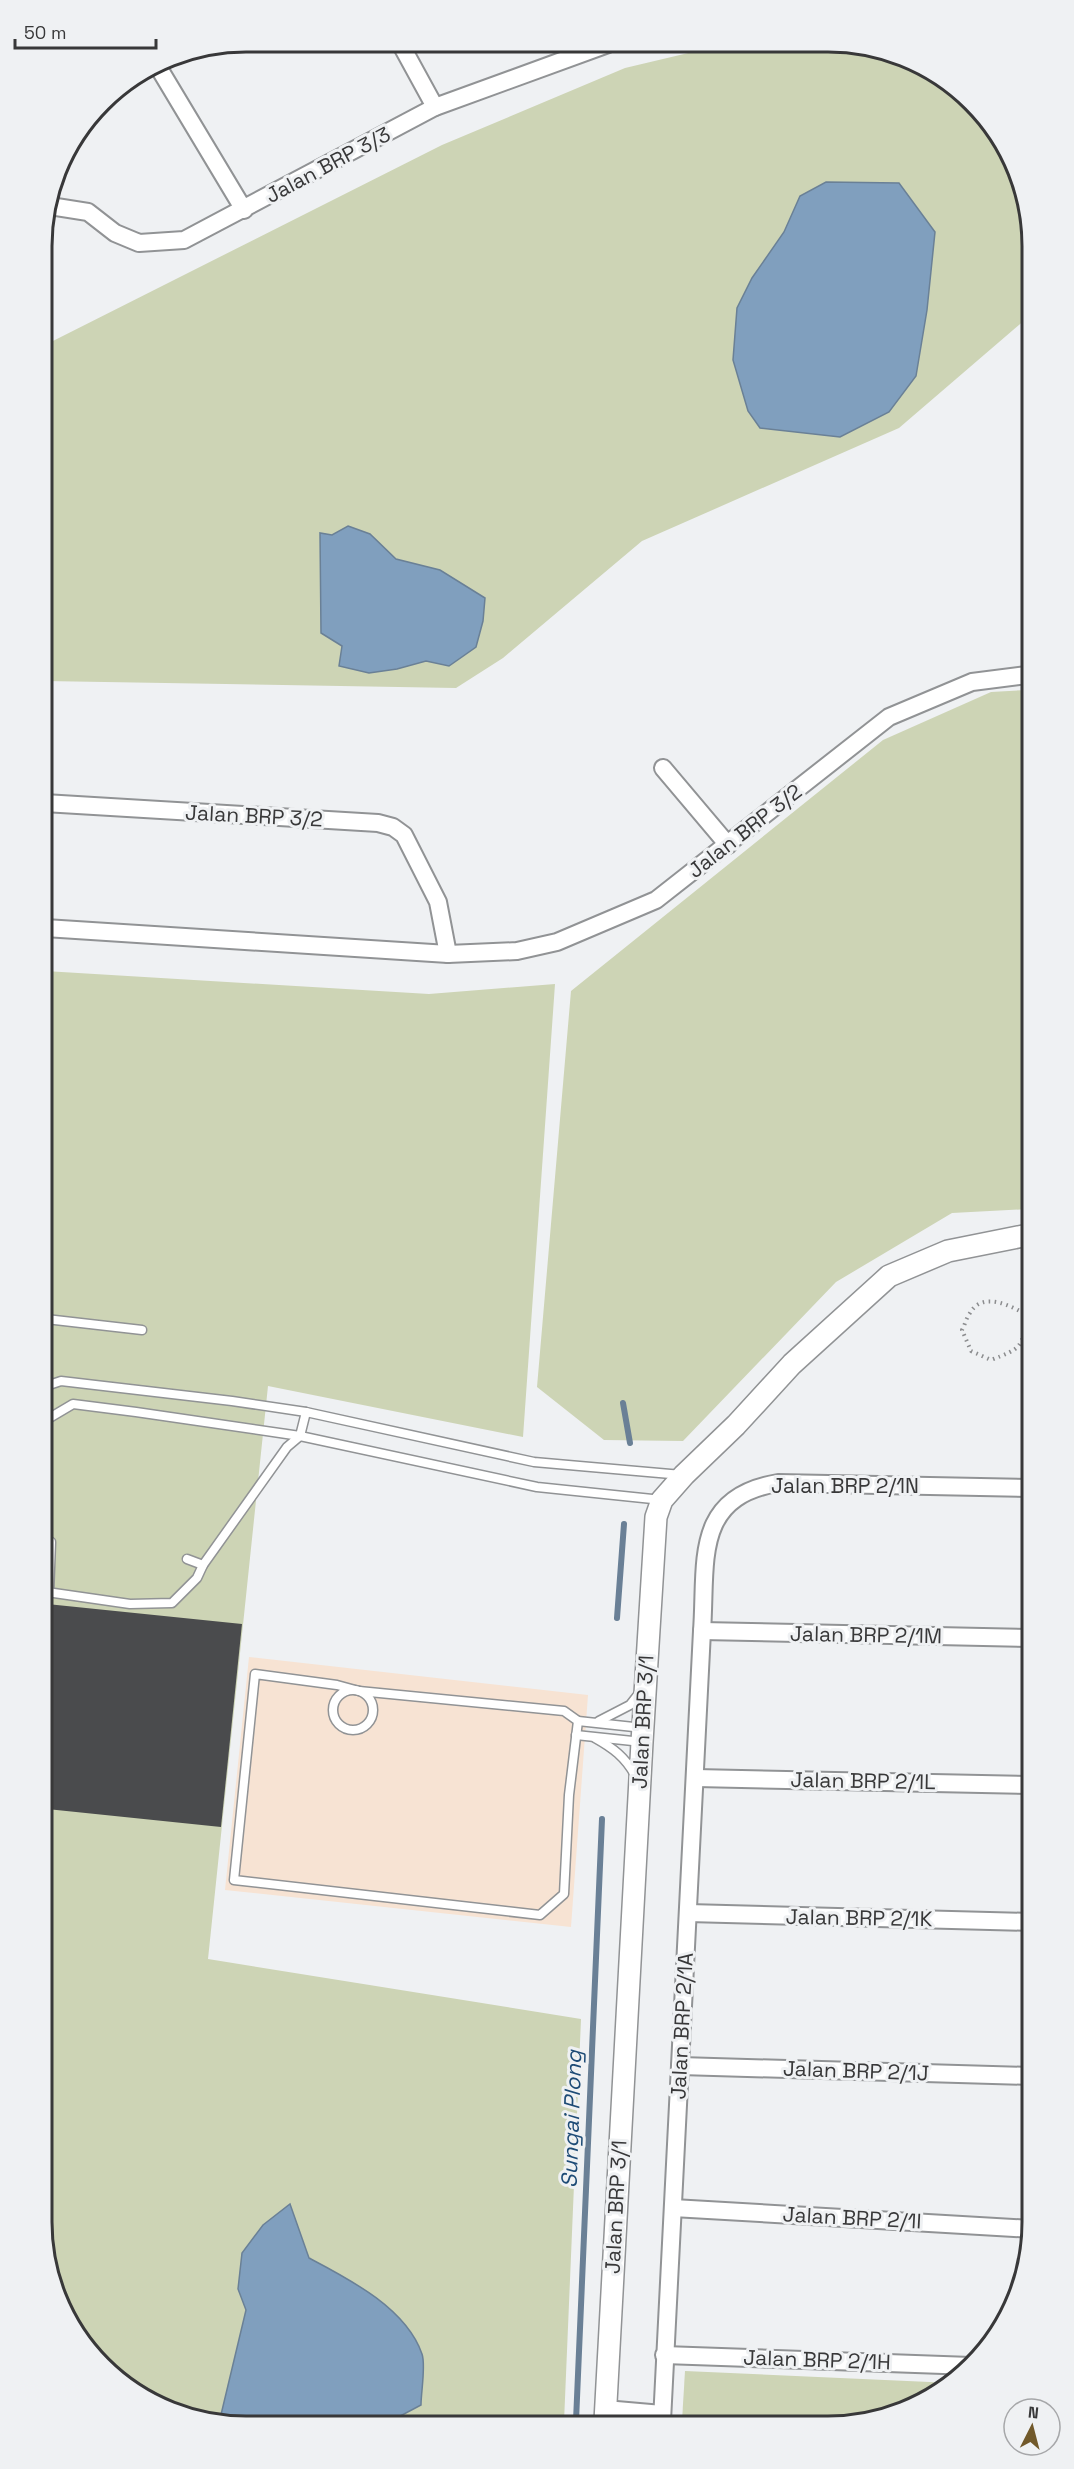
<svg xmlns="http://www.w3.org/2000/svg" width="1074" height="2469" viewBox="0 0 1074 2469" font-family="'Space Grotesk',sans-serif">
  <style>
    .commercial { fill: #f7e3d3 }
    .green { fill: #cdd4b5 }
    .water { fill: #809fbe; stroke: #6a8096; stroke-width: 1.5 }
    .lines { fill: none; stroke-linecap: round; stroke-linejoin: round }
    .stream { stroke: #6a8096; stroke-width: 6 }
    .building { fill: #4a4b4d }
    .service-casing { stroke: #919395; stroke-width: 11 }
    .minor-casing { stroke: #919395; stroke-width: 20 }
    .tertiary-casing { stroke: #919395; stroke-width: 24 }
    .path { stroke: #8b8c8e; stroke-width: 4; stroke-dasharray: 1.5 4.5; stroke-linecap: butt }
    .service { stroke: #fff; stroke-width: 8 }
    .minor { stroke: #fff; stroke-width: 16 }
    .tertiary { stroke: #fff; stroke-width: 21 }
    .labels { text-anchor: middle; stroke-width: 6; stroke-linejoin: round; paint-order: stroke }
    .street-label { font-size: 21px; fill: #383839; stroke: #eff1f3 }
    .water-label { font-size: 22px; font-style: italic; fill: #1d4b76; stroke: #eff1f3 }
    .rim { fill: none; stroke: #383839; stroke-width: 3 }
  </style>
  <rect width="100%" height="100%" fill="#eff1f3"/>
  <polygon class="commercial" points="249,1657 588,1695 571,1927 225,1890"/>
  <g class="green">
    <polygon points="722,45 867,46 918,63 972,102 1025,194 1026,319 899,428 642,541 503,658 456,688 44,681 43,346 442,145 625,68"/>
    <polygon points="1027,690 1028,1209 952,1213 836,1282 683,1441 604,1440 537,1387 571,991 883,740 991,692"/>
    <polygon points="45,971 429,994 555,984 523,1437 268,1386 208,1959 581,2019 564,2422 207,2423 111,2376 70,2325 49,2275"/>
    <polygon points="685,2371 952,2383 941,2393 880,2420 682,2421"/>
  </g>
  <g class="water">
    <polygon points="826,182 899,183 935,232 927,310 916,376 889,412 840,437 760,428 748,411 733,360 737,308 752,278 784,232 800,196"/>
    <polygon points="348,526 370,534 396,559 440,570 485,598 483,621 476,647 449,666 426,661 397,669 369,673 339,666 342,646 321,633 320,533 332,535"/>
    <path d="M290,2204L309,2258C349,2279 406,2308 422,2354C426,2365 421,2392 421,2405L389,2422L219,2423L246,2310L238,2289L242,2253L263,2225Z"/>
  </g>
  <g class="lines">
    <g class="stream">
      <polyline points="623,1403 630,1443"/>
      <polyline points="617,1618 624,1524"/>
      <polyline points="576,2421 602,1819"/>
    </g>
  </g>
  <polygon class="building" points="47,1604 242,1624 221,1827 47,1809"/>
  <g class="lines">
    <g class="service-casing">
      <g id="service">
        <polyline points="46,1319 142,1330"/>
        <polyline points="46,1386 61,1381 232,1401 306,1412 534,1462 682,1475"/>
        <polyline points="46,1420 73,1404 136,1412 300,1436 537,1487 662,1500"/>
        <polyline points="187,1559 203,1565"/>
        <polyline points="47,1592 130,1604 172,1603 197,1578 203,1565 287,1447 300,1436 306,1412"/>
        <polyline points="49,1594 51,1542"/>
        <polygon points="255,1674 337,1685 359,1691 564,1711 578,1721 569,1795 564,1894 540,1915 234,1880"/>
        <circle cx="353" cy="1710" r="20"/>
        <polyline points="578,1721 643,1728"/>
        <polyline points="599,1721 630,1705 641,1691"/>
        <polyline points="576,1735 642,1742"/>
        <path d="M595,1738C613,1748 625,1757 635,1775"/>
      </g>
    </g>
    <g class="minor-casing">
      <g id="minor">
        <polyline points="400,43 435,107"/>
        <polyline points="157,65 244,210"/>
        <polyline points="50,206 88,212 115,233 139,243 184,240 435,107 608,44"/>
        <polyline points="663,768 728,845"/>
        <polyline points="44,803 378,823 393,827 404,835 438,902 448,954"/>
        <polyline points="45,928 448,954 517,951 557,942 656,900 889,717 972,682 1027,675"/>
        <polyline points="702,1631 1030,1638"/>
        <polyline points="696,1778 1030,1785"/>
        <polyline points="688,1913 1031,1922"/>
        <polyline points="680,2066 1031,2076"/>
        <polyline points="673,2208 1032,2229"/>
        <polyline points="664,2355 971,2366"/>
        <polyline points="605,2409 662,2414"/>
        <path d="M662,2421L702,1631C707,1563 692,1497 778,1483L1029,1488"/>
      </g>
    </g>
    <g class="tertiary-casing">
      <polyline id="tertiary" points="605,2421 642,1742 656,1517 662,1500 684,1475 736,1425 792,1364 889,1276 948,1251 1028,1235"/>
    </g>
    <g class="path">
      <path d="M1027,1315C1022,1348 1022,1348 991,1360L971,1351L962,1330C965,1325 966,1318 970,1313C983,1290 1013,1307 1029,1316"/>
      <polyline points="1023,1340 1029,1346"/>
    </g>
    <use href="#service" class="service"/>
    <use href="#minor" class="minor"/>
    <use href="#tertiary" class="tertiary"/>
  </g>
  <g class="labels">
    <g class="street-label">
      <text transform="translate(328 165) rotate(-28)" y="7">Jalan BRP 3/3</text>
      <text transform="translate(254 816) rotate(3)" y="7">Jalan BRP 3/2</text>
      <text transform="translate(745 831) rotate(-38)" y="7">Jalan BRP 3/2</text>
      <text x="845" y="1493">Jalan BRP 2/1N</text>
      <text transform="translate(866 1635) rotate(1)" y="7">Jalan BRP 2/1M</text>
      <text transform="translate(643 1722) rotate(-87)" y="7">Jalan BRP 3/1</text>
      <text transform="translate(863 1781) rotate(1)" y="7">Jalan BRP 2/1L</text>
      <text transform="translate(859 1918) rotate(1)" y="7">Jalan BRP 2/1K</text>
      <text transform="translate(682 2026) rotate(-87)" y="7">Jalan BRP 2/1A</text>
      <text transform="translate(856 2071) rotate(2)" y="7">Jalan BRP 2/1J</text>
      <text transform="translate(616 2207) rotate(-87)" y="7">Jalan BRP 3/1</text>
      <text transform="translate(852 2218) rotate(3)" y="7">Jalan BRP 2/1I</text>
      <text transform="translate(817 2360) rotate(2)" y="7">Jalan BRP 2/1H</text>
    </g>
    <g class="water-label">
      <text transform="translate(571 2119) rotate(-88)" y="8">Sungai Plong</text>
    </g>
  </g>
  <path d="M0 0H1074V2469H0ZM246 52H828A194 194 0 0 1 1022 246V2222A194 194 0 0 1 828 2416H246A194 194 0 0 1 52 2222V246A194 194 0 0 1 246 52Z" fill="#eff1f3" fill-rule="evenodd"/>
  <path class="rim" d="M246 52H828A194 194 0 0 1 1022 246V2222A194 194 0 0 1 828 2416H246A194 194 0 0 1 52 2222V246A194 194 0 0 1 246 52Z"/>
  <g transform="translate(1032 2427) rotate(6)"><circle r="28" fill="#eff1f3" stroke="#a6a7a9" stroke-width="1.5"/>
  <path d="M0-4.5L10 22L0 15L-10 22Z" fill="#71592a"/>
  <text y="-9" font-size="16" font-weight="bold" text-anchor="middle" fill="#383839">N</text>
  </g>
  <path d="M15 39v9h141v-9" fill="none" stroke="#383839" stroke-width="3"/>
  <text x="24" y="39" font-size="18" fill="#383839" stroke="#eff1f3" stroke-width="4.5" paint-order="stroke">50 m</text>
</svg>
